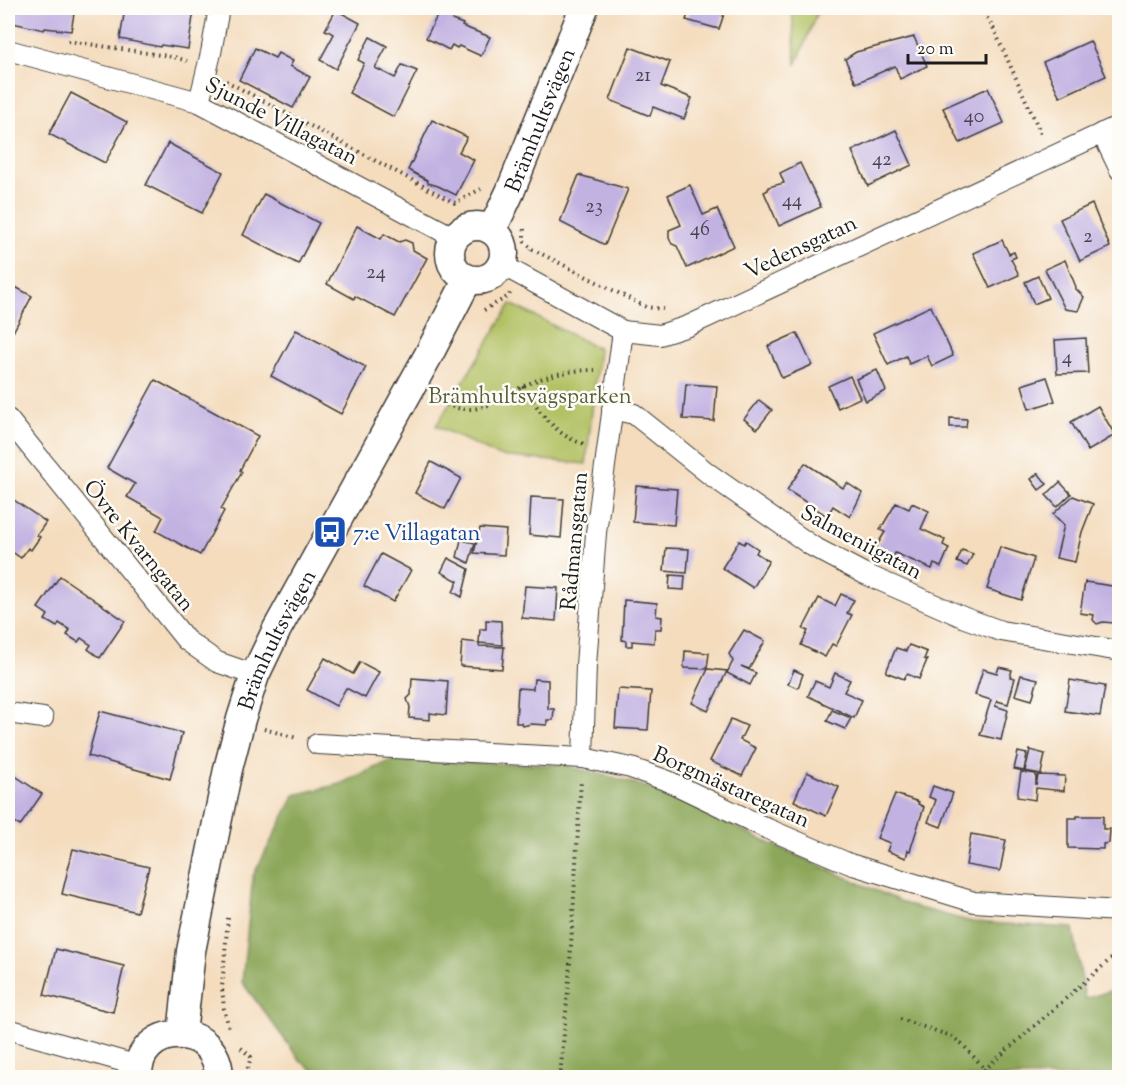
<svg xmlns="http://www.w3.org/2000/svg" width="1127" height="1085" viewBox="0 0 1127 1085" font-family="'Sorts Mill Goudy',serif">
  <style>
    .green { fill: #b2c164; stroke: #676e40; stroke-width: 1.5 }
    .forest { fill: #8da75a; stroke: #54623b; stroke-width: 1.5 }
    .building { fill: #c2b2e2 }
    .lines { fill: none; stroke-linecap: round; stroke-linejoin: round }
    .street-casing { stroke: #3c3934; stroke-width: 22 }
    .secondary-casing { stroke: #3c3934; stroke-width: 31 }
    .path { stroke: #3c3934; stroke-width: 4; stroke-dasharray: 1.5 4.5; stroke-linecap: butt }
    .street { stroke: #fff; stroke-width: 20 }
    .secondary { stroke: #fff; stroke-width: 28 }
    .labels { text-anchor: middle; stroke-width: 5; stroke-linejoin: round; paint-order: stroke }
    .number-label { font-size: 20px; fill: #46424e }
    .street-label { font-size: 22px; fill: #1c1c1c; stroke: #fdfcf7 }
    .park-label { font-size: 22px; fill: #585e39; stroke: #fdfcf7 }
    .transit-label { font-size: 22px; fill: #164399; stroke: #fdfcf7; text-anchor: start }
  </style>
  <rect width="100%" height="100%" fill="#fdfcf7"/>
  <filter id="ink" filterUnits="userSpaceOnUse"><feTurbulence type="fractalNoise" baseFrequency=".0167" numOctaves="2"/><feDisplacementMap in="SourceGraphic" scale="12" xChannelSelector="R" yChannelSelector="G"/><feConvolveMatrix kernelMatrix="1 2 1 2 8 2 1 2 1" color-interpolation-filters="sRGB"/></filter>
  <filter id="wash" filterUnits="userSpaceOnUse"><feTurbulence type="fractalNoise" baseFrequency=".008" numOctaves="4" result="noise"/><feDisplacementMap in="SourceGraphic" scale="24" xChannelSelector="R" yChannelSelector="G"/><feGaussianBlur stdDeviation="1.35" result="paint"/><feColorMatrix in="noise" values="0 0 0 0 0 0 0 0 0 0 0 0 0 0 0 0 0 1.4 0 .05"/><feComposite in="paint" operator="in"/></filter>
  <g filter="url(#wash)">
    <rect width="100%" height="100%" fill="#f4dcbd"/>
    <g class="green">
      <polygon points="792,8 819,8 796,65"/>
      <polygon points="511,304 599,349 586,464 499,456 436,426"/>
    </g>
    <polygon class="forest" points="389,761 563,765 613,777 666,793 758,838 911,906 973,922 1073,928 1085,999 1119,988 1119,1077 322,1077 300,1060 242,982 253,876 295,795 340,784"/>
    <g id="blocks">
      <g class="building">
        <polygon points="8,8 75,8 71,31 45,28 44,30 8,22"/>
        <polygon points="125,8 177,8 194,10 188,49 161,45 160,47 120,39"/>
        <polygon points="422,8 457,8 452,20 463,24 462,26 490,37 481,56 459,46 457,48 452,45 449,50 426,38 438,14"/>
        <polygon points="690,8 726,8 719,29 686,20"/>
        <polygon points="336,10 360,23 336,69 320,60 334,34 325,30"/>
        <polygon points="370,37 387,46 375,68 395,78 402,65 417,71 394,117 349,93 364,63 358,60"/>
        <polygon points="914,37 927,66 900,79 895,66 856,83 845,59 856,52"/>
        <polygon points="1090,41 1106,76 1060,97 1043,62"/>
        <polygon points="630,47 670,62 661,86 692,98 684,119 653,107 650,116 610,100"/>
        <polygon points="255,48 275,58 278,53 293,61 290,66 310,77 293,108 239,80"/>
        <polygon points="988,88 1004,123 960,143 943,108"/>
        <polygon points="71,93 127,122 105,163 49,134"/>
        <polygon points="432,120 467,137 459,152 474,160 456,195 438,186 428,183 427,180 408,170"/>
        <polygon points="896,130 912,165 868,186 852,151"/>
        <polygon points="168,143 223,172 202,213 146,185"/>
        <polygon points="800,163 821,207 779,226 764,192 768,190 768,187 784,183 780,173"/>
        <polygon points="579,175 628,189 605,245 560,222"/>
        <polygon points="690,185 703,215 717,209 734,246 687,268 677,246 672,244 669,238 669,230 681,225 668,195"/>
        <polygon points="264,194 319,223 298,264 243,235"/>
        <polygon points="1092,204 1110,247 1080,261 1060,219"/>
        <polygon points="357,226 381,239 384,234 399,242 405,240 412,243 413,250 427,258 395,317 355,296 354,299 327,284"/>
        <polygon points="1002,240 1009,254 1014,252 1016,257 1011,259 1019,275 990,288 973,253"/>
        <polygon points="1065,260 1076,287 1075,288 1084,297 1078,311 1065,309 1045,269"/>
        <polygon points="1038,276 1048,298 1034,304 1025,282"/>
        <polygon points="8,283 32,296 12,334 8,332"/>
        <polygon points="931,306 953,356 932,366 927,356 909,364 906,356 888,365 873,333"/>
        <polygon points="296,330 366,367 341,414 271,376"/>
        <polygon points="797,333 812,365 782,378 768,346"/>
        <polygon points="1086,338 1088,373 1057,374 1055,340"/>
        <polygon points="877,370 886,391 866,401 856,379"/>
        <polygon points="850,376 860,398 838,408 828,386"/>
        <polygon points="1047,377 1055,401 1029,409 1022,385"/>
        <polygon points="155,380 258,436 240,470 242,472 221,509 224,511 200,555 156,531 163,517 127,497 135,484 107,468"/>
        <polygon points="686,384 717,386 714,421 683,419"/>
        <polygon points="759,400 772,410 757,429 744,419"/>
        <polygon points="1098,406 1115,435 1088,451 1071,422"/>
        <polygon points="950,418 967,419 966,427 950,427"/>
        <polygon points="431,462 461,478 445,509 415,493"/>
        <polygon points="805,463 843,488 847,483 862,493 850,517 833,506 827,516 787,490"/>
        <polygon points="1038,473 1047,484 1039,490 1031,479"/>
        <polygon points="1060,482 1071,494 1057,507 1046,495"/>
        <polygon points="636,486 677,489 674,525 633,522"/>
        <polygon points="8,496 46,522 37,535 40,537 31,550 28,548 21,558 8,549"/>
        <polygon points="1073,496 1093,504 1082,532 1075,562 1056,558 1064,525 1053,514"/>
        <polygon points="531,497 564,499 561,538 529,535"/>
        <polygon points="896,503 909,509 912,503 929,511 921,529 945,540 943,545 949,548 941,567 934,564 932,569 895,553 891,561 873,552 885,532 880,530"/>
        <polygon points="480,528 506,530 504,555 474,553"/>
        <polygon points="461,540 475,543 469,563 457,557"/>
        <polygon points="739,541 744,544 746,541 758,549 756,553 769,561 753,588 722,568"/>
        <polygon points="1000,547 1034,558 1021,600 987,589"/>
        <polygon points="666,548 689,549 687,573 664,571"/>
        <polygon points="962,550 973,554 967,566 957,562"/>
        <polygon points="381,554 411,570 393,602 364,586"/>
        <polygon points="448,558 469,569 462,597 453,592 458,581 441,572"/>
        <polygon points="670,575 685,576 684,590 669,589"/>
        <polygon points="60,576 125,621 100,658 88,649 91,645 81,638 78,642 67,635 70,630 59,623 57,627 45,620 48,615 38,608"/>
        <polygon points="1085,582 1119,587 1119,603 1117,604 1114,623 1103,622 1097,624 1093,620 1094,615 1080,613"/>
        <polygon points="525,586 558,588 556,621 522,618"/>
        <polygon points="841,594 854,600 847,613 852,615 836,646 832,644 825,657 801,645 808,631 803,629 819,598 835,606"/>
        <polygon points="624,600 657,603 656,616 662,617 661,629 655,629 654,643 632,641 632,646 626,646 626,641 622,640"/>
        <polygon points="486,620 501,621 502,645 479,643 479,646 504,647 502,669 460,666 462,641 479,643 480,629 486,629"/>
        <polygon points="744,630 765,641 749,669 741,666 756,673 750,685 727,673 733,661 729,654"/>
        <polygon points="909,645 927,652 924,659 927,660 919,679 907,674 904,679 886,672 896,648 906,651"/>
        <polygon points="685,651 709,653 707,669 684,668"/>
        <polygon points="325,658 353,674 360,662 379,672 365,698 346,688 336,706 307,690"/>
        <polygon points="999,667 1012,670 1010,677 1015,678 1008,704 997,701 995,706 1008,710 1001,740 980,735 991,700 975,695 983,669 997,673"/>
        <polygon points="708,669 727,671 708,711 692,703"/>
        <polygon points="794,670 803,674 798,688 788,684"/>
        <polygon points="835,673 850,680 844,692 862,700 854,718 808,696 815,681 829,687"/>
        <polygon points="1021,675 1038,679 1032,700 1015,695"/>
        <polygon points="412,678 448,681 446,715 430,713 430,720 409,718 410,707 407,699 411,695"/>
        <polygon points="534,679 548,680 548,709 554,709 553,720 547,720 547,725 531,724 523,726 521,723 516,723 518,688 533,689"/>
        <polygon points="1070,680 1105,686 1100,716 1065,711"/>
        <polygon points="618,689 651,691 648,730 615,728"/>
        <polygon points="832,710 851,718 845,729 827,721"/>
        <polygon points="100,711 182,733 170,779 88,756"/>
        <polygon points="731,719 747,726 740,740 756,748 742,776 710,761"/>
        <polygon points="1030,750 1045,754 1041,774 1025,771"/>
        <polygon points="1018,752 1027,754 1024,771 1014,769"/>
        <polygon points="8,771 42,794 20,826 8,818"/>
        <polygon points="807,772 839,787 826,816 794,801"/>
        <polygon points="1021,772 1036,774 1036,785 1038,775 1065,776 1064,791 1036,788 1035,800 1017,797"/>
        <polygon points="933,786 953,793 941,827 928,822 936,800 929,797"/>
        <polygon points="895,794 919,802 918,804 924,807 910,851 908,850 906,858 887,851 890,843 877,838"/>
        <polygon points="1077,816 1103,816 1103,829 1110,829 1109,843 1103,844 1103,849 1068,848 1068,818 1077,818"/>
        <polygon points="971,834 1006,840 1000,871 966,865"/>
        <polygon points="73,849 149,867 137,912 62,894"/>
        <polygon points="56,949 124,966 113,1012 44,995"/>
      </g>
    </g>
  </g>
  <g filter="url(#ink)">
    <use href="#blocks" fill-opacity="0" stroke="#3c3934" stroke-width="1.5"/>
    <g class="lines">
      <g class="street-casing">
        <g id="street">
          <polyline points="8,50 199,102 455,238"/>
          <polyline points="199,102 211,53 219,8"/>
          <polyline points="1102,133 1120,170"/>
          <polyline points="502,265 623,331 660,335 688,326 1120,125"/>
          <polyline points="612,409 634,414 709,474 812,546 863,573 965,618 1001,631 1120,651"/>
          <polyline points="8,419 186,640 217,662 255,675"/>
          <polyline points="8,713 43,718"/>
          <polyline points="317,744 583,758 631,768 668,781 768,829 850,864 974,902 1120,911"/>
          <polyline points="583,758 586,665 596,533 623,331"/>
          <polyline points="8,1029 139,1066"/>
        </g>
      </g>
      <g class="secondary-casing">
        <g id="secondary">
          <circle cx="477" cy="253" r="27"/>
          <path id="s1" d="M492,230L510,192L584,8"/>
          <path id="s2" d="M182,1034L191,951L228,769L241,719L255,675L277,629L428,356L468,279"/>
          <path d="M138,1078C135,1022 219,1019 219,1078"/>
        </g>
      </g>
      <g class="path">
        <polyline points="980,8 992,25 1042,136"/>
        <polyline points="68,41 174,57 187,61"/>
        <polyline points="226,81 455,203 481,189"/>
        <polyline points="524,229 524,241 532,249 530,254"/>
        <polyline points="532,249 646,307 663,309"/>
        <polyline points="484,310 509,296 510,293"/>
        <path d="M523,386C539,410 555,437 585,444"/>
        <path d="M435,400C446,405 458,410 471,409C491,408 505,395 522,387C545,375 570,370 595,370"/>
        <polyline points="264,729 297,738"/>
        <polyline points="228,918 222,987 224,1009 229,1029"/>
        <polyline points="900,1019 951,1036 962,1044 985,1069"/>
        <polyline points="241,1048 251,1057 247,1071"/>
        <polyline points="560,1078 569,979 581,780"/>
        <polyline points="975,1078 1120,951"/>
      </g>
      <use href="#street" class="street"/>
      <use href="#secondary" class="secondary"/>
    </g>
  </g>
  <defs>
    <g id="bus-square" transform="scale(1.725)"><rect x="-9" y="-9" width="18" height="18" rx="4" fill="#1a4fb4" stroke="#fdfcf7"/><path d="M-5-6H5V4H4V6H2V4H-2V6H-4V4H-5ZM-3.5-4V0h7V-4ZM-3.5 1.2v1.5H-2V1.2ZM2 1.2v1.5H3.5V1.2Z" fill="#fff"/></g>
  </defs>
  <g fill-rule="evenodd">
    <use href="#bus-square" x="330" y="532"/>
  </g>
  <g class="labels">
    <g class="number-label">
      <text x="643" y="81">21</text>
      <text x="974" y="122">40</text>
      <text x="882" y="165">42</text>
      <text x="792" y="206">44</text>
      <text x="594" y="212">23</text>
      <text x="700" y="235">46</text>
      <text x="1088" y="242">2</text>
      <text x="376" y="278">24</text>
      <text x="1067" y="363">4</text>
    </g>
    <g class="street-label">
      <text transform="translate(282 120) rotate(27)" y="8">Sjunde Villagatan</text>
      <text dy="8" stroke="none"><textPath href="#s1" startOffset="120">Brämhultsvägen</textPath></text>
      <text transform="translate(800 246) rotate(-25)" y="8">Vedensgatan</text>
      <text transform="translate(573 541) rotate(-85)" y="8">Rådmansgatan</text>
      <text transform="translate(862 541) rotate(28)" y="8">Salmeniigatan</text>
      <text transform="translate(140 545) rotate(51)" y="8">Övre Kvarngatan</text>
      <text dy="8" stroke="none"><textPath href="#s2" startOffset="408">Brämhultsvägen</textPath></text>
      <text transform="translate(732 786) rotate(24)" y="8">Borgmästaregatan</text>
    </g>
    <g class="park-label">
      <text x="530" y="403">Brämhultsvägsparken</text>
    </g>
    <g class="transit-label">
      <text x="353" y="540">7:e Villagatan</text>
    </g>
  </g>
  <rect width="1127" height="1085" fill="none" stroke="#fdfcf7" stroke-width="30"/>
  <path d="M908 54v9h78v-9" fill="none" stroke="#1c1c1c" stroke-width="3"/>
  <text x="917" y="54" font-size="18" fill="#1c1c1c" stroke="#fdfcf7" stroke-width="4.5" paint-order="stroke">20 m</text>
</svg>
